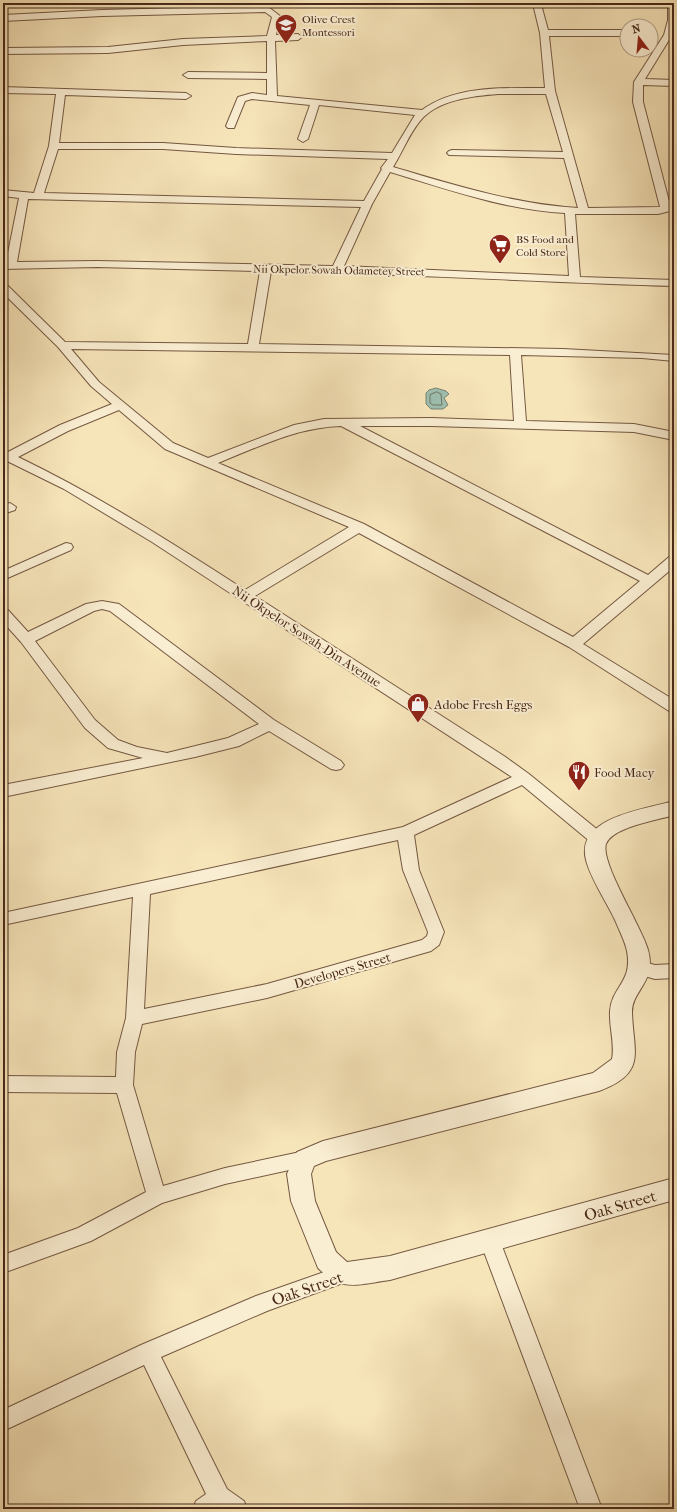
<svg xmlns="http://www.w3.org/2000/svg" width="677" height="1512" viewBox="0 0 677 1512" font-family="'IM FELL French Canon',serif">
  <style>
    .water { fill: #9dbfaf; stroke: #7b8373 }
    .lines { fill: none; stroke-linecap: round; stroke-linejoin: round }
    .shore { stroke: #727464; stroke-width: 1 }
    .minor-casing { stroke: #745841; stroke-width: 2 }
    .tertiary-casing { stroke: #745841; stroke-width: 2 }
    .minor { fill: #faeed2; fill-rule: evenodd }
    .tertiary { fill: #faeed2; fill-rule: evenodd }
    .labels { text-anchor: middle; stroke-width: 4; stroke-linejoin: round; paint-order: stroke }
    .far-poi-label { font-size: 11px; fill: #482919; stroke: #faeed2; text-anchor: start }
    .far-street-label { font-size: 11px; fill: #482919; stroke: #faeed2 }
    .street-label { font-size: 13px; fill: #482919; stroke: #faeed2 }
    .poi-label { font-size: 13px; fill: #482919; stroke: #faeed2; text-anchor: start }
    .near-street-label { font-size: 16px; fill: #482919; stroke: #faeed2 }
  </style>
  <rect width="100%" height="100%" fill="#f7e5ba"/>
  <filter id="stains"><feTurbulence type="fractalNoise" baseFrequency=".005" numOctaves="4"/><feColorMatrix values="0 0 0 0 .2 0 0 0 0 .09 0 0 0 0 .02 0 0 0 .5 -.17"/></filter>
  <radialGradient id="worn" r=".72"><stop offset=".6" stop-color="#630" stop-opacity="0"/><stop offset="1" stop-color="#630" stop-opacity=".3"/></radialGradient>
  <polygon class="water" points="436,388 446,391 449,394 444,398 448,405 443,409 431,409 426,404 426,393 429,390"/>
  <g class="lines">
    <polygon class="shore" points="437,392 441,394 442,405 433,405 430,403 430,395"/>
    <g class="minor-casing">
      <g id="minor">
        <path d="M538,3H553L542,8L548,30H627V36H549L555,91L588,208L660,207L633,102L634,82L664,35L668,20V3H674L672,35L645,79L674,80V86L643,85V102L671,209L670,211L658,214H575L580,277L674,280V286C540,282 405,274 271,271L259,344L563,349L674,355V361L642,358L521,355L526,421L634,424L674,432V440L634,432L431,426H360L648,575L669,557L674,556V567L583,644L674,700V712L669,711L569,647L359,533L255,596L504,756L529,774L604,835L606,839L604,843L598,845L592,843L522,785L414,835L419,870L444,932L439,945L431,951L267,998L142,1024L135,1052L133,1085L163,1186L225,1168L305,1151L312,1153L314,1159L312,1165L225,1184L162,1203L91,1241L3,1273V1255L78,1228L146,1192L117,1093L3,1092V1076L116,1077L117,1052L126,1018L133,897L3,925V913L403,827L512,777L152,542L64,489L3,459V450L8,452L60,425L112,404L91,386L58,347L3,293V284L7,285L65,342L248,344L260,271L97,267L3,269V263H6L19,198L3,196V190L34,193L49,146L56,94L3,93V87L186,93L191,96L186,99L65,95L59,143H163L236,148L392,153L415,115L319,105L308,139L303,142L298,139L310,105L252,99L245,101L234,128H228L226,126L238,97L252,93L267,95V79L188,78L183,75L188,72L267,73V41L183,45L108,53L3,54V48L108,47L183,39L267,36L272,17L265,12L102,16L3,21V15L102,10L267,6L280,16L276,35L298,34L302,37L298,40L275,41L277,96L422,110C456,85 505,88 545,88L540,33L534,8ZM498,94H546L563,152L452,150L449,151L447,153L449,155L564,158L578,208C514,204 454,185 393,167C402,153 409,134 420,121C437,100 472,96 498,94ZM58,149H163L236,154L388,159L381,168L382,169L364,201L44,193ZM390,172C447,189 505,210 565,213L569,276L344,266L372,204ZM28,199L361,207L333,266L97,261L17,262ZM71,349L510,355L514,421L431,418L324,419L294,425L208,458L173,443L99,382ZM119,410L165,449L349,527L245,590C171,542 97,495 18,457L68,431ZM341,426L640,581L573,637L364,524L218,463C258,447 298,427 341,426ZM398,840L403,870L428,932L427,936L422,940L267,984L144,1009L150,894Z"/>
        <polygon points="10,503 16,507 15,510 3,514 3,505"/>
        <polygon points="66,543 71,544 73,547 71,550 3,580 3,571"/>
        <path d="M102,601L119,604L274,720L341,761L344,765L341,769L336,770L331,769L269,731L239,746L195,757L3,797V785L143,758L108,748L85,728L21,642L3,622V608L8,610L28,632L86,604ZM102,609L110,611L259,724L228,738L167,753L137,747L118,740L95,720L35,641L94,611Z"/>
        <polygon points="640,961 655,965 674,964 674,978 655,979 634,973 632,968 634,963"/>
        <polygon points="490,1232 497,1235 500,1241 602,1509 580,1509 480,1241 483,1235"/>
        <polygon points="344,1265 351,1268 354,1274 351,1280 267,1311 161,1357 227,1489 244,1501 247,1509 193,1509 196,1501 206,1494 144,1365 3,1431 3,1410 141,1345 256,1296"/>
      </g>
    </g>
    <g class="tertiary-casing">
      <path id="tertiary" d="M674,801V815C658,820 612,827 606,844C600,863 642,927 648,950C657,982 632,990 632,1012C633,1052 648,1073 599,1091L326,1161L314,1166L311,1174L315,1201L336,1252L347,1262L390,1256L674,1178V1200L390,1280C358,1284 343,1293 318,1268L291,1201L287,1174L297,1152L323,1141L593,1073L612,1059C615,1043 609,1027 610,1011C612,986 633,982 627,951C625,941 619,930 615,920C607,903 590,877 586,860C575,817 646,809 674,801Z"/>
    </g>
    <use href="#minor" class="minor"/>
    <use href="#tertiary" class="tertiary"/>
  </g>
  <defs>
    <g id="school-pin" transform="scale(1.15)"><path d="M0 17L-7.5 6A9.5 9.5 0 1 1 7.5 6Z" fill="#8f2418" stroke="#faeed2"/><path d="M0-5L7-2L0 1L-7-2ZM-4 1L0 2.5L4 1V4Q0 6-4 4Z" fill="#fff"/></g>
    <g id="supermarket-pin" transform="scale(1.15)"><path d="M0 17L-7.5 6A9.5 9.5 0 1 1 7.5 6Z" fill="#8f2418" stroke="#faeed2"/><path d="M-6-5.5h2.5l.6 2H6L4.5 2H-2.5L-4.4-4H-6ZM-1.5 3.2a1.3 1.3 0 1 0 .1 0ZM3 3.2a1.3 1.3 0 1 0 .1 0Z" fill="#fff"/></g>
    <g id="shop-pin" transform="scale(1.15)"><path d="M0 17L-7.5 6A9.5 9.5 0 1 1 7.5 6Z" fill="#8f2418" stroke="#faeed2"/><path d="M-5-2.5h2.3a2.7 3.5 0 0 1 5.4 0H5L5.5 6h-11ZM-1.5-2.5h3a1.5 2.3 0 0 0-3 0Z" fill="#fff"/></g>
    <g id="restaurant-pin" transform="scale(1.15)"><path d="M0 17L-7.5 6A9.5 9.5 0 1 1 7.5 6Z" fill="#8f2418" stroke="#faeed2"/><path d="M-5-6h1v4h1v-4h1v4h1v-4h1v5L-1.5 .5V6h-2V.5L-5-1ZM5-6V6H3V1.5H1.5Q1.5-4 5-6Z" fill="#fff"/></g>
  </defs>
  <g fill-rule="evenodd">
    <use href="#school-pin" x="286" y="25"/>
    <use href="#supermarket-pin" x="500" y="245"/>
    <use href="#shop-pin" x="418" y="704"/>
    <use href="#restaurant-pin" x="579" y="772"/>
  </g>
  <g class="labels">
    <g class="far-poi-label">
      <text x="302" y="23">Olive Crest<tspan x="302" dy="13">Montessori</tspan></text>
      <text x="516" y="243">BS Food and<tspan x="516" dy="13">Cold Store</tspan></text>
    </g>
    <g class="far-street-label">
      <text transform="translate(339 270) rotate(1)" y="4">Nii Okpelor Sowah Odametey Street</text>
    </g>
    <g class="street-label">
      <text transform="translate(307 636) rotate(33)" y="5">Nii Okpelor Sowah-Din Avenue</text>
      <text transform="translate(342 970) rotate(-16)" y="5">Developers Street</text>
    </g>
    <g class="poi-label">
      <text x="434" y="709">Adobe Fresh Eggs</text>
      <text x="594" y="777">Food Macy</text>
    </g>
    <g class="near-street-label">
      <text transform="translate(620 1205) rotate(-16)" y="6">Oak Street</text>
      <text transform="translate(307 1288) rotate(-19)" y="6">Oak Street</text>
    </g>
  </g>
  <rect width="677" height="1512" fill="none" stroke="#f7e5ba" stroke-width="16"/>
  <rect x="4" y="4" width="669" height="1504" fill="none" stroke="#482919" stroke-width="2"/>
  <rect x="8" y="8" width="661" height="1496" fill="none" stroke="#482919"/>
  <g transform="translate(639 38) rotate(344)"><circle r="19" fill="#faeed2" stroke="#b39f88"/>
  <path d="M0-3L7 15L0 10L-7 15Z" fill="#8f2418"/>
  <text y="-6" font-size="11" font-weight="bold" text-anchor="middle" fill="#482919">N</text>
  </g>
  <rect width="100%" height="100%" filter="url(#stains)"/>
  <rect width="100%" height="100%" fill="url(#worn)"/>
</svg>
